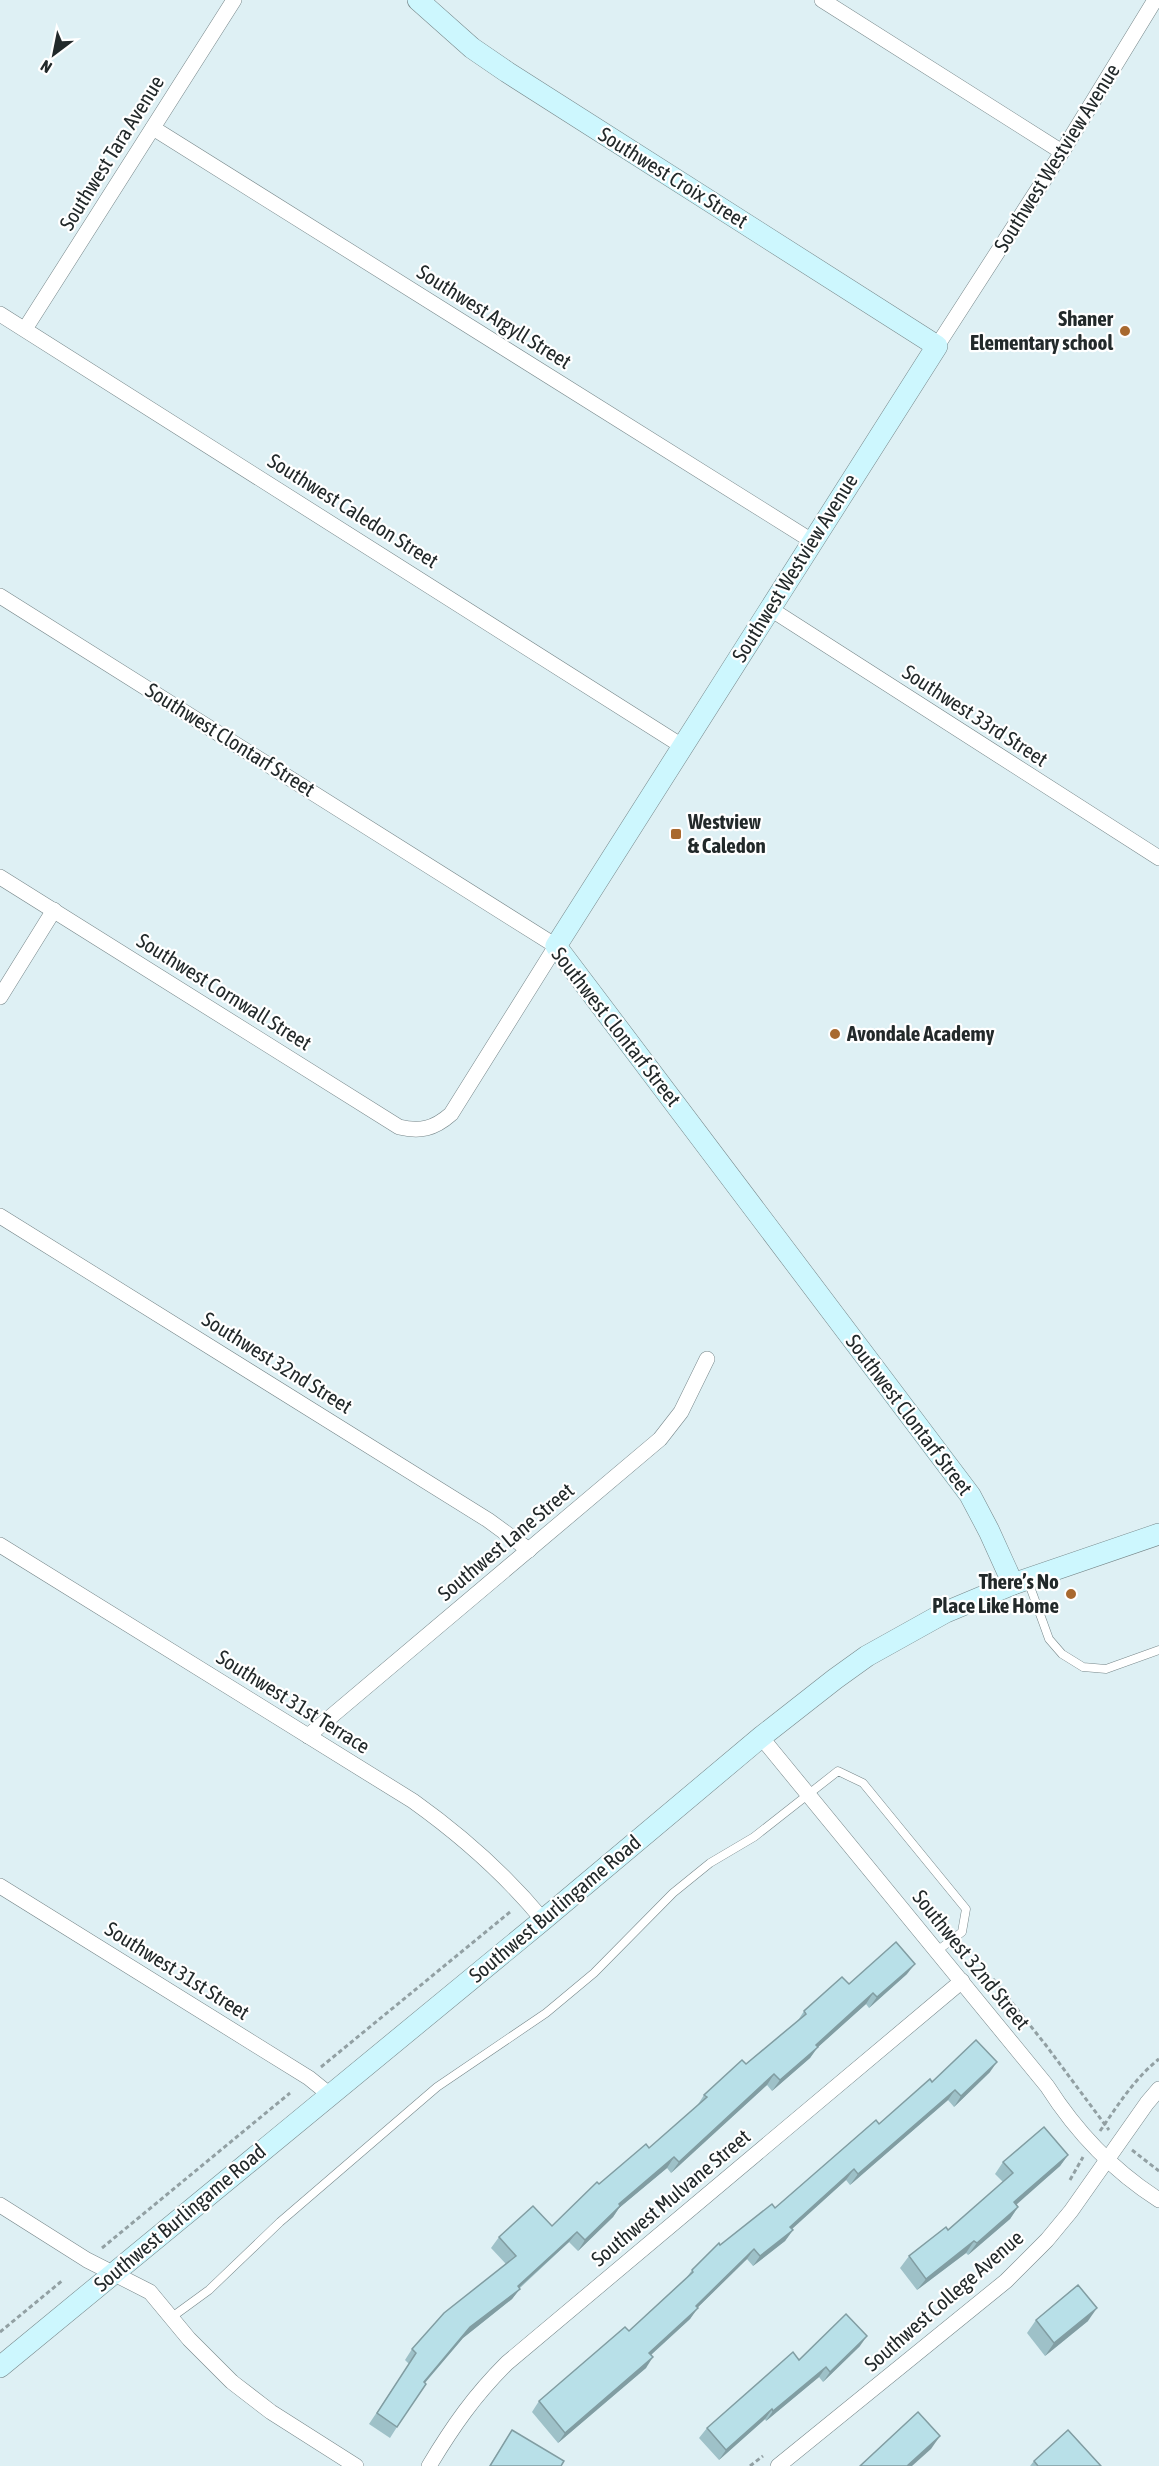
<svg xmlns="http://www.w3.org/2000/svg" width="1159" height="2466" viewBox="0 0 1159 2466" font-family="'Asap Condensed',sans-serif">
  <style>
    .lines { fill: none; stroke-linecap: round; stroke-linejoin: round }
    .lane-casing { stroke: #77878a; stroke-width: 9 }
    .street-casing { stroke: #77878a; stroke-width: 16 }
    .secondary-casing { stroke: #77878a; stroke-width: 22 }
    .path { stroke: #92a0a3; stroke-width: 3; stroke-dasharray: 4.5 3; stroke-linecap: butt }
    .lane { stroke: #fff; stroke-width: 8 }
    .street { stroke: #fff; stroke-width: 15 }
    .secondary { stroke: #cdf7fe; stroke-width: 21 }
    .wall { fill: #9ec1c8 }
    .shaded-wall { fill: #819da2 }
    .building { fill: #b8e0e8; stroke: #819da2; stroke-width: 1.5 }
    .poi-dot { fill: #a8692f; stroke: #fff; stroke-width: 2 }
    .labels { text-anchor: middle; stroke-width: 4.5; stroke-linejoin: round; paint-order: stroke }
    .street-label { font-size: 21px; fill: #22292a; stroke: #fff }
    .poi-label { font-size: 21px; font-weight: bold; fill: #22292a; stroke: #fff; text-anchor: end }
  </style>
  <rect width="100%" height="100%" fill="#def0f4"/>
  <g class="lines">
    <g class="lane-casing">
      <g id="lane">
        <polyline points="1028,1581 1049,1639 1062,1654 1083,1667 1106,1669 1159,1650"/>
        <polyline points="172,2317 209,2290 280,2222 437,2087 546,2013 594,1973 673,1893 710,1863 754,1837 838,1771 863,1783 966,1909 962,1932 937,1951"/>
      </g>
    </g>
    <g class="street-casing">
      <g id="street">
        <polyline points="822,0 1062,152"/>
        <polyline points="153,128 812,541"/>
        <polyline points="0,314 682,746"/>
        <polyline points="25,329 234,0"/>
        <polyline points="937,346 1062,152 1155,0"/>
        <path d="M0,596L556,946L451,1114C434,1129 420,1132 399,1127L0,877"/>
        <polyline points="769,608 1159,858"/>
        <polyline points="0,997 54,910"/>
        <polyline points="0,1216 488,1520 529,1550"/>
        <path d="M0,1545L413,1801C462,1836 505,1874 543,1920"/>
        <polyline points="308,1736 660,1439 681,1412 707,1359"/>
        <path d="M761,1737L1047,2086C1077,2133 1112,2170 1159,2200"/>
        <polyline points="0,1886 309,2078 330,2095"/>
        <polyline points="0,2205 87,2260 150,2292 189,2339 232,2382 271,2412 356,2466"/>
        <path d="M429,2466C453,2426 474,2396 507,2363L962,1981"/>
        <polyline points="778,2466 1006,2281 1047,2240 1071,2211 1147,2103 1159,2089"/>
      </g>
    </g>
    <g class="secondary-casing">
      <g id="secondary">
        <polyline points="418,0 472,48 507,72 937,346 556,946 970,1495 989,1531 1013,1584"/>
        <polyline points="0,2367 543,1920 761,1737 835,1679 867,1656 946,1612 1013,1584 1159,1534"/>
      </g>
    </g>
    <g class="path">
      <polyline points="993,1979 1045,2044 1109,2130"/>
      <polyline points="321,2067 510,1912"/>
      <path d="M1100,2131C1118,2105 1134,2079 1159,2059"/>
      <polyline points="1132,2150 1159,2171"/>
      <polyline points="1070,2180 1083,2157"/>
      <polyline points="102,2248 290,2093"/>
      <polyline points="933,2316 984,2271 1012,2249"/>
      <polyline points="0,2332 63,2280"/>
      <polyline points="750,2466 763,2456"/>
    </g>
    <use href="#lane" class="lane"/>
    <use href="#street" class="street"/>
    <use href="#secondary" class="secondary"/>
  </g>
  <g class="wall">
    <polygon points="907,1974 869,2008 866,2004 818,2047 810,2058 772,2091 767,2085 671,2173 667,2168 619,2208 613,2217 578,2251 569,2242 520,2288 512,2299 463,2338 425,2383 390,2438 369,2424 409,2364 405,2360 412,2349 506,2264 491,2248 499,2237 552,2226 649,2148 697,2106 704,2095 746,2064 797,2022 804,2011 849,1984"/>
    <polygon points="990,2072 954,2107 948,2100 850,2185 846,2180 792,2229 793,2230 785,2241 753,2266 747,2259 697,2308 690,2319 651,2355 646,2368 558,2443 532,2412 539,2401 629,2331 687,2277 692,2270 720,2245 775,2208 932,2082"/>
    <polygon points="1068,2155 1060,2166 1016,2204 1018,2207 1010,2219 968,2255 966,2253 917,2290 900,2268 909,2256 948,2230 1003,2182 995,2174 1003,2162"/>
    <polygon points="1036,2320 1088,2321 1045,2356 1027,2333"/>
    <polygon points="860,2346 823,2382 819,2377 766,2421 765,2419 719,2460 699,2438 707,2428 799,2360"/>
    <polygon points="512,2430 561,2466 489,2466"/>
    <polygon points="1034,2461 1101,2466 1030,2466"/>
  </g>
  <g class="shaded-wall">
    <polygon points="915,1964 907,1974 869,2008 877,1997"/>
    <polygon points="873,1993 866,2004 817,2048 810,2058 772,2091 780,2080 816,2045"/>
    <polygon points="997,2062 990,2072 954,2107 961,2096"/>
    <polygon points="774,2074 767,2085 671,2173 679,2162"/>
    <polygon points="955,2090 948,2100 850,2185 858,2174"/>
    <polygon points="1068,2155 1060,2166 1006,2214 1014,2202"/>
    <polygon points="674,2157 667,2168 619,2208 613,2217 578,2251 585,2240 619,2204"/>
    <polygon points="854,2169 846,2180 783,2237 790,2227"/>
    <polygon points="1018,2207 1010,2219 968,2255 977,2243"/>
    <polygon points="793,2230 785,2241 753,2266 760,2256"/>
    <polygon points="577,2232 569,2242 511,2295 520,2289 512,2299 463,2338 416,2393 424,2382 470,2327"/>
    <polygon points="974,2241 966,2253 917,2290 926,2279"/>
    <polygon points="754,2249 747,2259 688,2317 696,2306"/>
    <polygon points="698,2308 690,2319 642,2363 649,2353"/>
    <polygon points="1097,2308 1088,2321 1045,2356 1054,2343"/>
    <polygon points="867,2336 860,2346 823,2382 830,2372"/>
    <polygon points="653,2357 646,2368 558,2443 565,2433"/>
    <polygon points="826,2367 819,2377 766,2421 773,2411"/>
    <polygon points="772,2409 765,2419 719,2460 726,2450"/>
    <polygon points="940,2436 931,2449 912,2466 907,2466"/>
  </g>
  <g class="building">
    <polygon points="896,1942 915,1964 877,1997 873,1993 816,2045 818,2047 780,2080 774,2074 679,2162 674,2157 619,2204 620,2206 585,2240 577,2232 518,2286 520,2289 470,2327 424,2382 426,2384 397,2427 377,2413 416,2353 412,2349 444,2313 516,2256 499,2237 533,2206 552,2226 597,2182 599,2184 646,2144 649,2148 707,2097 704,2095 742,2060 746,2064 806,2014 804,2011 842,1977 849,1984"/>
    <polygon points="976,2040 997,2062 961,2096 955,2090 858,2174 854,2169 790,2227 793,2230 760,2256 754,2249 696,2306 698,2308 649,2353 653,2357 565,2433 539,2401 625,2327 629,2331 693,2272 692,2270 719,2243 720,2245 772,2204 775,2208 876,2120 879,2124 930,2079 932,2082"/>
    <polygon points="1044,2127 1068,2155 1014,2202 1018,2207 977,2243 974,2241 926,2279 909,2256 946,2227 948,2230 1013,2173 1003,2162"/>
    <polygon points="1078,2285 1097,2308 1054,2343 1036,2320"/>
    <polygon points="846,2314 867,2336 830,2372 826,2367 773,2411 772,2409 726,2450 707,2428 793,2352 799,2360"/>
    <polygon points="918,2412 940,2436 907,2466 860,2466"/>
    <polygon points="512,2430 564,2461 561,2466 490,2466"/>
    <polygon points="1068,2430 1101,2466 1038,2466 1034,2461"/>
  </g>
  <g class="poi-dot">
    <circle cx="1125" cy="331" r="6"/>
    <rect x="670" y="828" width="12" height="12" rx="3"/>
    <circle cx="835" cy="1034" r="6"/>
    <circle cx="1071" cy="1594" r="6"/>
  </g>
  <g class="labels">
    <g class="street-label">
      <text transform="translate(112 153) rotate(-58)" y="7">Southwest Tara Avenue</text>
      <text transform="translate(1057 158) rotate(-58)" y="7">Southwest Westview Avenue</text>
      <text transform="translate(673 178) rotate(32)" y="7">Southwest Croix Street</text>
      <text transform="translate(494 317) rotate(32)" y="7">Southwest Argyll Street</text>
      <text transform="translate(353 511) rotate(32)" y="7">Southwest Caledon Street</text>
      <text transform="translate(795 568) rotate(-58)" y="7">Southwest Westview Avenue</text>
      <text transform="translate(975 716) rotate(33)" y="7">Southwest 33rd Street</text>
      <text transform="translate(230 740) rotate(32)" y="7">Southwest Clontarf Street</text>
      <text transform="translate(224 992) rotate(32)" y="7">Southwest Cornwall Street</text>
      <text transform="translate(616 1027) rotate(52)" y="7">Southwest Clontarf Street</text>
      <text transform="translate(277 1363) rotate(32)" y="7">Southwest 32nd Street</text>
      <text transform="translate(909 1415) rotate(53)" y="7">Southwest Clontarf Street</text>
      <text transform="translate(506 1542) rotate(-40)" y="7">Southwest Lane Street</text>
      <text transform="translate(293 1702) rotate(32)" y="7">Southwest 31st Terrace</text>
      <text transform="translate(555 1909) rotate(-40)" y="7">Southwest Burlingame Road</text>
      <text transform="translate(971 1960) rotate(51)" y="7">Southwest 32nd Street</text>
      <text transform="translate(177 1971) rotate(32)" y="7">Southwest 31st Street</text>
      <text transform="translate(671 2198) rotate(-40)" y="7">Southwest Mulvane Street</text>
      <text transform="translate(180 2218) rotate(-40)" y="7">Southwest Burlingame Road</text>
      <text transform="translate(944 2301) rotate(-41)" y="7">Southwest College Avenue</text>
    </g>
    <g class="poi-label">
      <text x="1113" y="326">Shaner<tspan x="1113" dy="24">Elementary school</tspan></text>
      <text x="688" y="829" text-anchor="start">Westview<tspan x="688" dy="24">&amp; Caledon</tspan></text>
      <text x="847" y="1041" text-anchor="start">Avondale Academy</text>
      <text x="1059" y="1589">There’s No<tspan x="1059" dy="24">Place Like Home</tspan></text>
    </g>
  </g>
  <g transform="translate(54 54) rotate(212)" stroke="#ffffff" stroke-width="4.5" paint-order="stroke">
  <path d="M0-4.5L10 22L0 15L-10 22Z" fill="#22292a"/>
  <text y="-9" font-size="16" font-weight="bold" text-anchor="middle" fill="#22292a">N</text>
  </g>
</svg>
